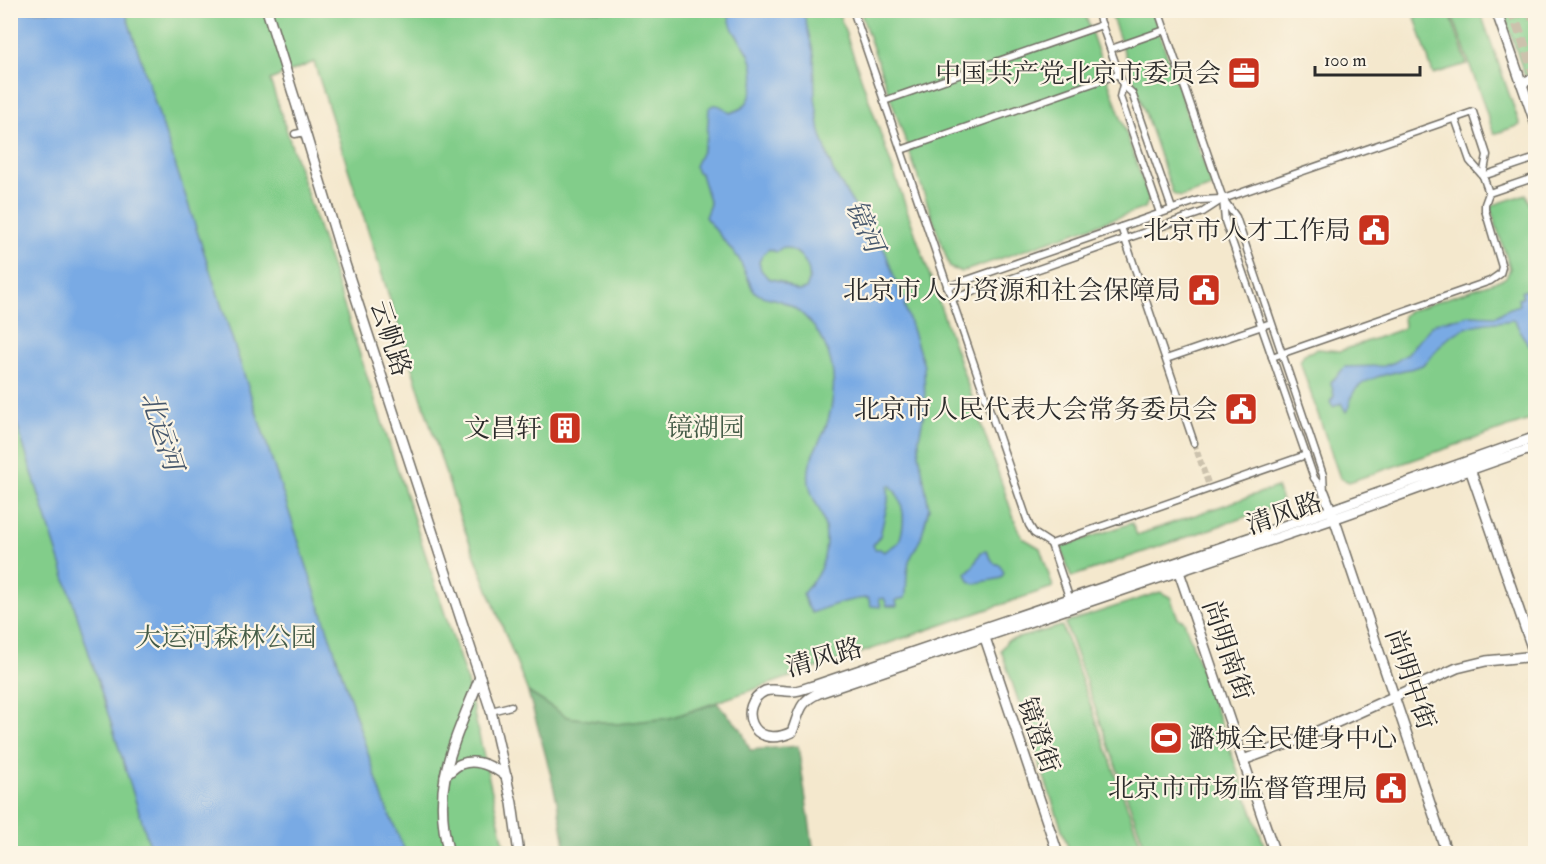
<svg xmlns="http://www.w3.org/2000/svg" width="1546" height="864" viewBox="0 0 1546 864" font-family="'IM FELL Double Pica','Noto Serif SC',serif">
  <style>
    .green { fill: #82cd8a; stroke: #567c5a; stroke-width: 1.5 }
    .forest { fill: #69b076; stroke: #4a6e50; stroke-width: 1.5 }
    .water { fill: #79aae4; stroke: #526a88; stroke-width: 1.5; fill-rule: evenodd }
    .lines { fill: none; stroke-linecap: round; stroke-linejoin: round }
    .street-tunnel { stroke: #ccc2ad; stroke-width: 6; stroke-dasharray: 6 3; stroke-linecap: butt }
    .primary-tunnel { stroke: #ccc2ad; stroke-width: 10; stroke-dasharray: 10 5; stroke-linecap: butt }
    .street-casing { stroke: #716d64; stroke-width: 9 }
    .secondary-casing { stroke: #716d64; stroke-width: 12 }
    .street { stroke: #fff; stroke-width: 6 }
    .secondary { stroke: #fff; stroke-width: 9 }
    .labels { text-anchor: middle; stroke-width: 4.5; stroke-linejoin: round; paint-order: stroke }
    .poi-label { font-size: 26px; fill: #2b2b2b; stroke: #fcf5e5; text-anchor: end }
    .street-label { font-size: 26px; fill: #2b2b2b; stroke: #fcf5e5 }
    .park-label { font-size: 26px; fill: #455c48; stroke: #fcf5e5 }
    .water-label { font-size: 27px; font-style: italic; fill: #46576c; stroke: #fcf5e5 }
  </style>
  <rect width="100%" height="100%" fill="#fcf5e5"/>
  <filter id="ink" filterUnits="userSpaceOnUse"><feTurbulence type="fractalNoise" baseFrequency=".0167" numOctaves="2"/><feDisplacementMap in="SourceGraphic" scale="12" xChannelSelector="R" yChannelSelector="G"/><feConvolveMatrix kernelMatrix="1 2 1 2 8 2 1 2 1" color-interpolation-filters="sRGB"/></filter>
  <filter id="wash" filterUnits="userSpaceOnUse"><feTurbulence type="fractalNoise" baseFrequency=".008" numOctaves="4" result="noise"/><feDisplacementMap in="SourceGraphic" scale="24" xChannelSelector="R" yChannelSelector="G"/><feGaussianBlur stdDeviation="1.35" result="paint"/><feColorMatrix in="noise" values="0 0 0 0 0 0 0 0 0 0 0 0 0 0 0 0 0 1.4 0 .05"/><feComposite in="paint" operator="in"/></filter>
  <g filter="url(#wash)">
    <rect width="100%" height="100%" fill="#f4e8cd"/>
    <g class="green">
      <polygon points="10,11 838,11 1017,527 1023,538 1040,548 1053,587 670,718 617,724 567,717 528,692 459,515 314,62 270,80 466,678 506,853 11,853"/>
      <polygon points="860,11 1084,11 1149,199 1145,208 962,272 950,268"/>
      <polygon points="1110,11 1152,11 1212,187 1181,197 1173,194"/>
      <polygon points="1433,11 1449,11 1467,64 1433,74 1415,17"/>
      <polygon points="1451,11 1480,11 1520,125 1494,134"/>
      <polygon points="1503,11 1535,11 1535,72 1525,76"/>
      <polygon points="1526,194 1532,210 1536,209 1535,418 1349,482 1340,478 1300,362 1304,354 1318,349 1340,351 1402,329 1404,327 1403,316 1407,312 1503,279 1507,276 1510,268 1491,210 1493,205"/>
      <polygon points="1277,487 1283,504 1071,577 1061,547 1132,523 1137,535"/>
      <polygon points="1160,592 1170,597 1178,618 1184,621 1267,853 1147,853 1065,623"/>
      <polygon points="1062,626 1144,853 1070,853 1001,650 1007,641"/>
    </g>
    <path class="forest" d="M528,692L567,717L617,724L670,718L717,703L741,729L750,750L798,746L814,853H566C559,799 543,745 528,692Z"/>
    <g class="water">
      <polygon points="10,11 125,11 384,802 406,853 152,853 11,406"/>
      <path d="M728,11H803L814,55L815,97L820,132L833,171L860,215L885,251L902,299L909,298L910,302L904,304L924,366L925,408L919,438V453L929,508L921,538L909,561L907,574L906,594L905,598L896,600L897,606H887L884,598L879,599L881,607L871,606L868,598C848,599 831,605 812,613L807,606L803,594C807,587 813,582 817,575C828,557 829,529 819,509C812,496 807,485 809,470C810,456 818,445 824,432C835,404 838,371 824,343C814,324 799,307 778,300C769,297 760,298 753,290L739,259L705,217L710,204L701,174L696,171L695,166L702,151L707,137L709,108C716,101 724,108 730,113C735,111 740,110 743,107C755,96 756,71 750,57C747,48 740,41 735,33C731,27 729,18 728,11ZM783,247C803,251 815,270 806,289L799,291L795,290L779,281L768,278L761,270L759,262L763,254L769,249L776,252ZM890,485C905,501 906,522 899,542L884,552L880,549H875L873,545L880,536L888,502V486Z"/>
      <path d="M1526,290L1529,300L1535,298V353L1522,335L1516,323L1513,320C1487,324 1470,321 1447,339C1438,346 1432,359 1422,365C1416,368 1410,369 1404,370C1388,374 1369,377 1357,388C1349,395 1352,405 1346,412L1341,403L1333,407L1330,402L1334,396L1331,382L1345,367L1384,366L1395,362L1407,354L1432,325L1440,321L1460,318L1470,315L1496,316L1508,309L1519,305L1518,299L1523,297L1521,292Z"/>
      <path d="M986,551L994,563L1000,565L1004,573L1001,578C992,581 984,580 975,584L969,581L966,573L974,565L981,552Z"/>
    </g>
  </g>
  <g filter="url(#ink)">
    <g class="lines">
      <polyline class="street-tunnel" points="1194,443 1208,483"/>
      <g class="primary-tunnel">
        <polyline points="1512,10 1536,79"/>
        <polyline points="1530,10 1536,26"/>
      </g>
      <g class="street-casing">
        <g id="street">
          <polyline points="853,10 1029,525 1034,533 1051,544 1306,455"/>
          <polyline points="1100,10 1099,17 1123,85 1132,93 1172,209"/>
          <polyline points="1158,10 1223,199 1225,221 1314,478 1324,492"/>
          <polyline points="1111,49 1165,30"/>
          <polyline points="1123,85 1120,97 1160,213"/>
          <polyline points="884,101 1102,25"/>
          <polyline points="295,134 305,132"/>
          <polyline points="901,150 1119,74"/>
          <polyline points="1483,176 1536,158"/>
          <polyline points="1489,193 1536,177"/>
          <polyline points="1223,199 1236,217 1323,475 1324,492"/>
          <polyline points="1121,227 1194,443"/>
          <polyline points="947,287 1199,200 1222,199"/>
          <polyline points="952,299 1203,212 1223,199 1473,112 1487,155 1483,176"/>
          <polyline points="1272,357 1490,281 1500,274 1502,267 1485,210 1485,204 1489,193 1483,176 1470,161 1455,118"/>
          <polyline points="1166,359 1271,323"/>
          <polyline points="1051,544 1070,600"/>
          <polyline points="491,711 511,706"/>
        </g>
      </g>
      <g class="secondary-casing">
        <g id="secondary">
          <polyline points="267,10 305,132 345,264 491,711 512,803 519,854"/>
          <polyline points="1496,10 1536,125"/>
          <polyline points="1521,83 1536,78"/>
          <path d="M1536,437L1331,510L816,685C808,687 801,691 793,691C784,692 774,688 765,691C737,704 750,752 792,732C800,713 798,702 819,693C989,635 1160,578 1330,520C1399,496 1467,470 1536,447"/>
          <polyline points="1469,466 1536,659"/>
          <polyline points="1324,492 1334,518 1447,854"/>
          <polyline points="1177,566 1275,854"/>
          <polyline points="983,632 1058,854"/>
          <polyline points="1243,760 1298,740 1457,668 1486,661 1536,656"/>
          <path d="M445,776C450,772 455,766 461,764C477,758 494,767 507,777"/>
          <path d="M449,854C430,782 455,742 480,677"/>
        </g>
      </g>
      <use href="#street" class="street"/>
      <use href="#secondary" class="secondary"/>
    </g>
  </g>
  <defs>
    <g id="office-square" transform="scale(1.725)"><rect x="-9" y="-9" width="18" height="18" rx="4" fill="#c8321e" stroke="#fcf5e5"/><path d="M-6-3h4V-5.5h4V-3h4V5H-6ZM-1-4.5V-3h2v-1.5ZM-6 0V1H6V0Z" fill="#fff"/></g>
    <g id="civic-square" transform="scale(1.725)"><rect x="-9" y="-9" width="18" height="18" rx="4" fill="#c8321e" stroke="#fcf5e5"/><path d="M-.6-6.5H3V-4.5H.6V-3L4-1V1h2V6H-6V1h2V-1L-.6-3ZM-1.2 2.5V6h2.4V2.5Z" fill="#fff"/></g>
    <g id="building-square" transform="scale(1.725)"><rect x="-9" y="-9" width="18" height="18" rx="4" fill="#c8321e" stroke="#fcf5e5"/><path d="M-4-6H4V6H1V3H-1V6H-4ZM-2.5-4.3h1.7v1.8h-1.7ZM.8-4.3h1.7v1.8H.8ZM-2.5-1h1.7V.8h-1.7ZM.8-1h1.7V.8H.8Z" fill="#fff"/></g>
    <g id="stadium-square" transform="scale(1.725)"><rect x="-9" y="-9" width="18" height="18" rx="4" fill="#c8321e" stroke="#fcf5e5"/><path d="M0-5a6.5 5 0 1 0 0 10a6.5 5 0 1 0 0-10ZM-3.5-1.8h7v3.6h-7Z" fill="#fff"/></g>
  </defs>
  <g fill-rule="evenodd">
    <use href="#office-square" x="1244" y="73"/>
    <use href="#civic-square" x="1374" y="230"/>
    <use href="#civic-square" x="1204" y="290"/>
    <use href="#civic-square" x="1241" y="409"/>
    <use href="#building-square" x="565" y="428"/>
    <use href="#stadium-square" x="1166" y="738"/>
    <use href="#civic-square" x="1391" y="788"/>
  </g>
  <g class="labels">
    <g class="poi-label">
      <text x="1221" y="82">中国共产党北京市委员会</text>
      <text x="1351" y="239">北京市人才工作局</text>
      <text x="1181" y="299">北京市人力资源和社会保障局</text>
      <text x="1218" y="418">北京市人民代表大会常务委员会</text>
      <text x="542" y="437">文昌轩</text>
      <text x="1189" y="747" text-anchor="start">潞城全民健身中心</text>
      <text x="1368" y="797">北京市市场监督管理局</text>
    </g>
    <g class="street-label">
      <text transform="translate(391 338) rotate(72)" y="9">云帆路</text>
      <text transform="translate(1284 513) rotate(-19)" y="9">清风路</text>
      <text transform="translate(1228 650) rotate(71)" y="9">尚明南街</text>
      <text transform="translate(824 657) rotate(-16)" y="9">清风路</text>
      <text transform="translate(1411 679) rotate(71)" y="9">尚明中街</text>
      <text transform="translate(1039 735) rotate(71)" y="9">镜澄街</text>
    </g>
    <g class="park-label">
      <text x="706" y="436">镜湖园</text>
      <text x="226" y="646">大运河森林公园</text>
    </g>
    <g class="water-label">
      <text transform="translate(865 226) rotate(66)" y="9">镜河</text>
      <text transform="translate(162 431) rotate(72)" y="9">北运河</text>
    </g>
  </g>
  <rect width="1546" height="864" fill="none" stroke="#fcf5e5" stroke-width="36"/>
  <path d="M1315 66v9h105v-9" fill="none" stroke="#2b2b2b" stroke-width="3"/>
  <text x="1324" y="66" font-size="18" fill="#2b2b2b" stroke="#fcf5e5" stroke-width="4.5" paint-order="stroke">100 m</text>
</svg>
